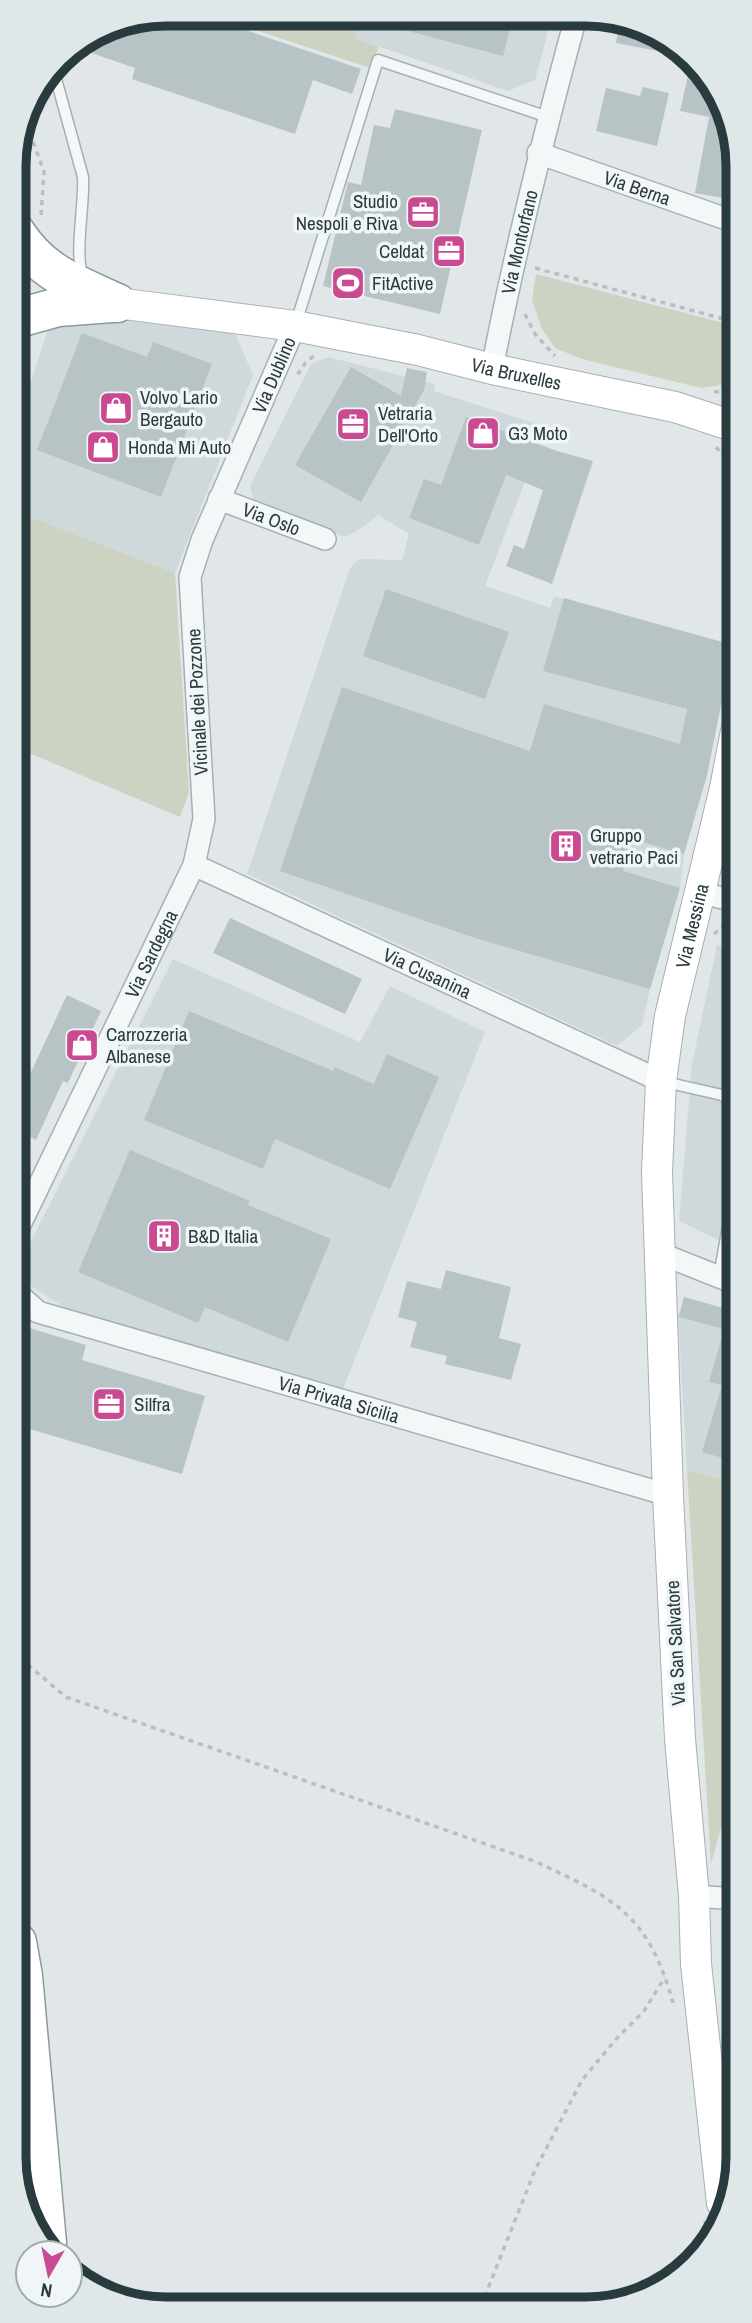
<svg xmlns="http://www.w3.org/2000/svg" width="752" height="2323" viewBox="0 0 752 2323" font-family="'Archivo Narrow',sans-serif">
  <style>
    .built { fill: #cfd8db }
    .green { fill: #cdd3c2 }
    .building { fill: #b8c3c6 }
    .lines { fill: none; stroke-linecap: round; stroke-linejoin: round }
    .lane-casing { stroke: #a6b0b3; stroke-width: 13 }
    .street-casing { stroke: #a6b0b3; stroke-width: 24 }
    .secondary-casing { stroke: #a6b0b3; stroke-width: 32 }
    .highway-casing { stroke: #899b9f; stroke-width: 41 }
    .path { stroke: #b7bfc1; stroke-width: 3.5; stroke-dasharray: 5 5; stroke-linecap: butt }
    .lane { stroke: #f4f7f8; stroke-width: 10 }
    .street { stroke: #f4f7f8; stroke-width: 21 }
    .secondary { stroke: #fff; stroke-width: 30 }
    .highway { stroke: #fff; stroke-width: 38 }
    .labels { text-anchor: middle; stroke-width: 7; stroke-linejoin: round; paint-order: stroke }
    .street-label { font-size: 19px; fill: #2a3b40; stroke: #f0f6f7 }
    .poi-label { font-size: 19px; fill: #2a3b40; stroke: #f0f6f7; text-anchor: start }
    .rim { fill: none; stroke: #2a3b40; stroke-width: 9 }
  </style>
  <rect width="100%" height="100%" fill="#e1e7e9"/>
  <g class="built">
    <polygon points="349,15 552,17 535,80 508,91 357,39"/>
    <polygon points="75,309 234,331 253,375 175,573 15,511 15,432 52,316"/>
    <polygon points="328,357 435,384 434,391 546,427 485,586 550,608 554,596 733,645 707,775 684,854 680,888 650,989 642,1025 617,1046 247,874 350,568 359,559 402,560 409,534 378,515 365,526 346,537 262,509 253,500 250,486 311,364"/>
    <polygon points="717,945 736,950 737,1249 679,1221 692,1064"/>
    <polygon points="173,959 360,1042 390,986 485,1032 343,1389 67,1309 29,1285 21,1261"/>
    <polygon points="684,1297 737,1312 737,1483 687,1471 678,1316"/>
    <polygon points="737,1991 738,2160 723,2040"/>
  </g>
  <g class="green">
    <polygon points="220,14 349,15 357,39 379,47 370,68 219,18"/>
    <polygon points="536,274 735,326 735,383 701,388 582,359 555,348 542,329 532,300"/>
    <polygon points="15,511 175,573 189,792 180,817 15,747"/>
    <polygon points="687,1471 737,1483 737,1771 711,1864"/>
  </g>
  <g class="building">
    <polygon points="166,14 198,14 361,69 352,94 313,80 295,134 132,79 135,68 74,47 108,25"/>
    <polygon points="370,15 513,16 503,56 370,21"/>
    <polygon points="620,19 680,51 678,55 616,43"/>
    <polygon points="692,58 735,137 735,200 695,193 709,117 680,111"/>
    <polygon points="643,87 669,93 657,146 596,131 606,88 640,96"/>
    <polygon points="395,109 482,130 440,314 323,286 348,182 361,185 374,125 390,128"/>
    <polygon points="82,333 147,357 153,342 212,364 161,497 37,450"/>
    <polygon points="351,367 401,396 407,368 427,372 424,390 361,502 295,465"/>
    <polygon points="466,417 557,451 593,461 552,584 506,566 514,545 524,549 543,490 506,475 479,545 409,518 424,479 441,485"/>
    <polygon points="386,589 509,632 485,699 363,656"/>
    <polygon points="564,598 733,645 707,775 684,854 632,839 623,871 680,888 650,989 475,938 280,871 342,687 530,751 544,704 680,744 687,709 543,671"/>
    <polygon points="230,918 362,979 345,1014 213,953"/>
    <polygon points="67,995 101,1011 68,1083 63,1081 36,1140 16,1130 16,1083 24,1087"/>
    <polygon points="189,1011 333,1071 334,1067 374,1084 387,1054 439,1077 390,1189 275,1139 263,1169 144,1120"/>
    <polygon points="130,1150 250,1201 248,1205 331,1239 288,1342 205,1307 198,1323 78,1272"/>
    <polygon points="446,1270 511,1287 499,1338 521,1344 511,1380 445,1364 447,1356 410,1347 417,1322 398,1317 407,1281 441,1289"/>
    <polygon points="684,1297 730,1310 732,1302 737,1303 737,1462 702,1452 722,1385 709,1382 724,1329 679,1317"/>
    <polygon points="16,1324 86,1345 82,1360 205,1396 182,1474 16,1425"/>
  </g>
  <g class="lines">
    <g class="lane-casing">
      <g id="lane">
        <path d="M53,68L83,177C85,203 73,259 84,278"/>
        <polyline points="296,323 378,60 548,117"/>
        <polyline points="665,1082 722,1095 736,1107"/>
        <polyline points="719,1277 736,1180"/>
      </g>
    </g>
    <g class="street-casing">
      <g id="street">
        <path id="s1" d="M538,153L735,222"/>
        <path id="s2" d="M492,369C515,250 544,134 576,17"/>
        <path id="s3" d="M219,499L325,539"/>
        <path id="s4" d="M194,865L661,1081"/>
        <polyline points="700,892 736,902"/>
        <path id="s5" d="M16,1233L194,865L204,819L190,577L202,540L295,326"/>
        <polyline points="659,1253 737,1284"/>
        <path id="s6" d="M16,1292L38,1312L668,1495"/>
        <polyline points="694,1896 737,1899"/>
        <polyline points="731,1897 737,1875"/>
      </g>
    </g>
    <g class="secondary-casing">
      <g id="secondary">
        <path id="s7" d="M117,303L295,326L418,350L492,369L675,407L736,427"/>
        <path id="s8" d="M722,2203L696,1964L694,1896L680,1739L668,1495L657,1172L661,1081L670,1016L725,788L736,731"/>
      </g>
    </g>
    <g class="highway-casing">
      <g id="highway">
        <path d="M14,230C41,273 73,283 117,303"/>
        <polyline points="15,319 58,307 112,303"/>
        <polyline points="17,1942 23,1976 47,2243"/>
      </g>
    </g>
    <g class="path">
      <polyline points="26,113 28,127 44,172 41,216"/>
      <polyline points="535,268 735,322"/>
      <polyline points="525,314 535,334 555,356"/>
      <polyline points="15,365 21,346"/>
      <polyline points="297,372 299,373 306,362 315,355"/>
      <polyline points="714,392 735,390"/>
      <polyline points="716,447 736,469"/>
      <polyline points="714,934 729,921"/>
      <path d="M16,1649L22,1660L66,1697L534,1861C614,1898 648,1913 673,2003"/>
      <polyline points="705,2221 708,2239"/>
      <polyline points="481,2306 535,2170 582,2080 617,2038 644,2011 665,1977"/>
    </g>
    <use href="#lane" class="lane"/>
    <use href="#street" class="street"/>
    <use href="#secondary" class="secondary"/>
    <use href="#highway" class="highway"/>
  </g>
  <defs>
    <g id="office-square" transform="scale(1.75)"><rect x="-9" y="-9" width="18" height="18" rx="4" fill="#ca4a91" stroke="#f0f6f7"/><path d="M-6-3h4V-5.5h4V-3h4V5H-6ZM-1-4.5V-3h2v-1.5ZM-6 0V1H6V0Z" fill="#fff"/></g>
    <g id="stadium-square" transform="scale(1.75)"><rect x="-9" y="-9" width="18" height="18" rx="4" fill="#ca4a91" stroke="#f0f6f7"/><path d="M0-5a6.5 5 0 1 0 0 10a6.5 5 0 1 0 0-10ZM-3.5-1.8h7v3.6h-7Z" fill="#fff"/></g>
    <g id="shop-square" transform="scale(1.75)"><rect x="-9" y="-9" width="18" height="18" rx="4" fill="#ca4a91" stroke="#f0f6f7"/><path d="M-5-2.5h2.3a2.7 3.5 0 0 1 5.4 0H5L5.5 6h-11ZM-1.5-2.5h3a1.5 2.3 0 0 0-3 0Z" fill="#fff"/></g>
    <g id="building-square" transform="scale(1.75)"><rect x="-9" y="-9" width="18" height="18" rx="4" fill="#ca4a91" stroke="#f0f6f7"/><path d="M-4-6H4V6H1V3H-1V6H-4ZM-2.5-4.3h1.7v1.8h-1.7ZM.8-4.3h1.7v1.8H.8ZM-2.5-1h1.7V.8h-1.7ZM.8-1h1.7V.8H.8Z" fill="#fff"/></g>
  </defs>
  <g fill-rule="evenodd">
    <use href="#office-square" x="423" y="212"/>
    <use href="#office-square" x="449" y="251"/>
    <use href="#stadium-square" x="348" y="283"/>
    <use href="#shop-square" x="116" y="408"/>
    <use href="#office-square" x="353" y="424"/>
    <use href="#shop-square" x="483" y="433"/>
    <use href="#shop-square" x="103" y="447"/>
    <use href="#building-square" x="566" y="846"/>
    <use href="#shop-square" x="82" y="1045"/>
    <use href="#building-square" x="164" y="1236"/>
    <use href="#office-square" x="109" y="1404"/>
  </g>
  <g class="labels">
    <g class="street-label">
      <text dy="7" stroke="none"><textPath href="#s1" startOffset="105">Via Berna</textPath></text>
      <text dy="7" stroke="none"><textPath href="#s2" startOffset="130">Via Montorfano</textPath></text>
      <text dy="7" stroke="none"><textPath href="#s7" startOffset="406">Via Bruxelles</textPath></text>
      <text dy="7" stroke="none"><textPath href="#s5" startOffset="917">Via Dublino</textPath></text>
      <text dy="7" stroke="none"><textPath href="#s3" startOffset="56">Via Oslo</textPath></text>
      <text transform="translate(197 702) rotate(-93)" y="7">Vicinale dei Pozzone</text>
      <text dy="7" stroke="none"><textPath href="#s8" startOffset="1283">Via Messina</textPath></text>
      <text dy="7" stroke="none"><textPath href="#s5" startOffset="310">Via Sardegna</textPath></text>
      <text dy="7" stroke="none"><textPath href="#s4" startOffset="257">Via Cusanina</textPath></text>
      <text dy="7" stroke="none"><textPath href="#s6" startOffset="343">Via Privata Sicilia</textPath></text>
      <text transform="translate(675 1643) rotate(-93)" y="7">Via San Salvatore</text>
    </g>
    <g class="poi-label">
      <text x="398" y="208" text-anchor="end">Studio<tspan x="398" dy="22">Nespoli e Riva</tspan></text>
      <text x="424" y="258" text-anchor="end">Celdat</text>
      <text x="372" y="290">FitActive</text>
      <text x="140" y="404">Volvo Lario<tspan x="140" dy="22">Bergauto</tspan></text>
      <text x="378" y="420">Vetraria<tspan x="378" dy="22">Dell'Orto</tspan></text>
      <text x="508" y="440">G3 Moto</text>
      <text x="128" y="454">Honda Mi Auto</text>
      <text x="590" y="842">Gruppo<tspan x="590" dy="22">vetrario Paci</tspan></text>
      <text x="106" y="1041">Carrozzeria<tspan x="106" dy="22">Albanese</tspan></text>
      <text x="188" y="1243">B&amp;D Italia</text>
      <text x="134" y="1411">Silfra</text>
    </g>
  </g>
  <path d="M0 0H752V2323H0ZM166 26H586A140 140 0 0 1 726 166V2157A140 140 0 0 1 586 2297H166A140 140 0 0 1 26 2157V166A140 140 0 0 1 166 26Z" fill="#e0e7e8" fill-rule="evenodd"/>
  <path class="rim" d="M166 26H586A140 140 0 0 1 726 166V2157A140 140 0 0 1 586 2297H166A140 140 0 0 1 26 2157V166A140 140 0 0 1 166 26Z"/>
  <g transform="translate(49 2274) rotate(189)"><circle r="33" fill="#f0f6f7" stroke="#a1abae" stroke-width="2"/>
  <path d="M0-5L12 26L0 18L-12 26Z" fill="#ca4a91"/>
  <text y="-10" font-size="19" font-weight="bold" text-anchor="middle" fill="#2a3b40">N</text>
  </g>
</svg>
